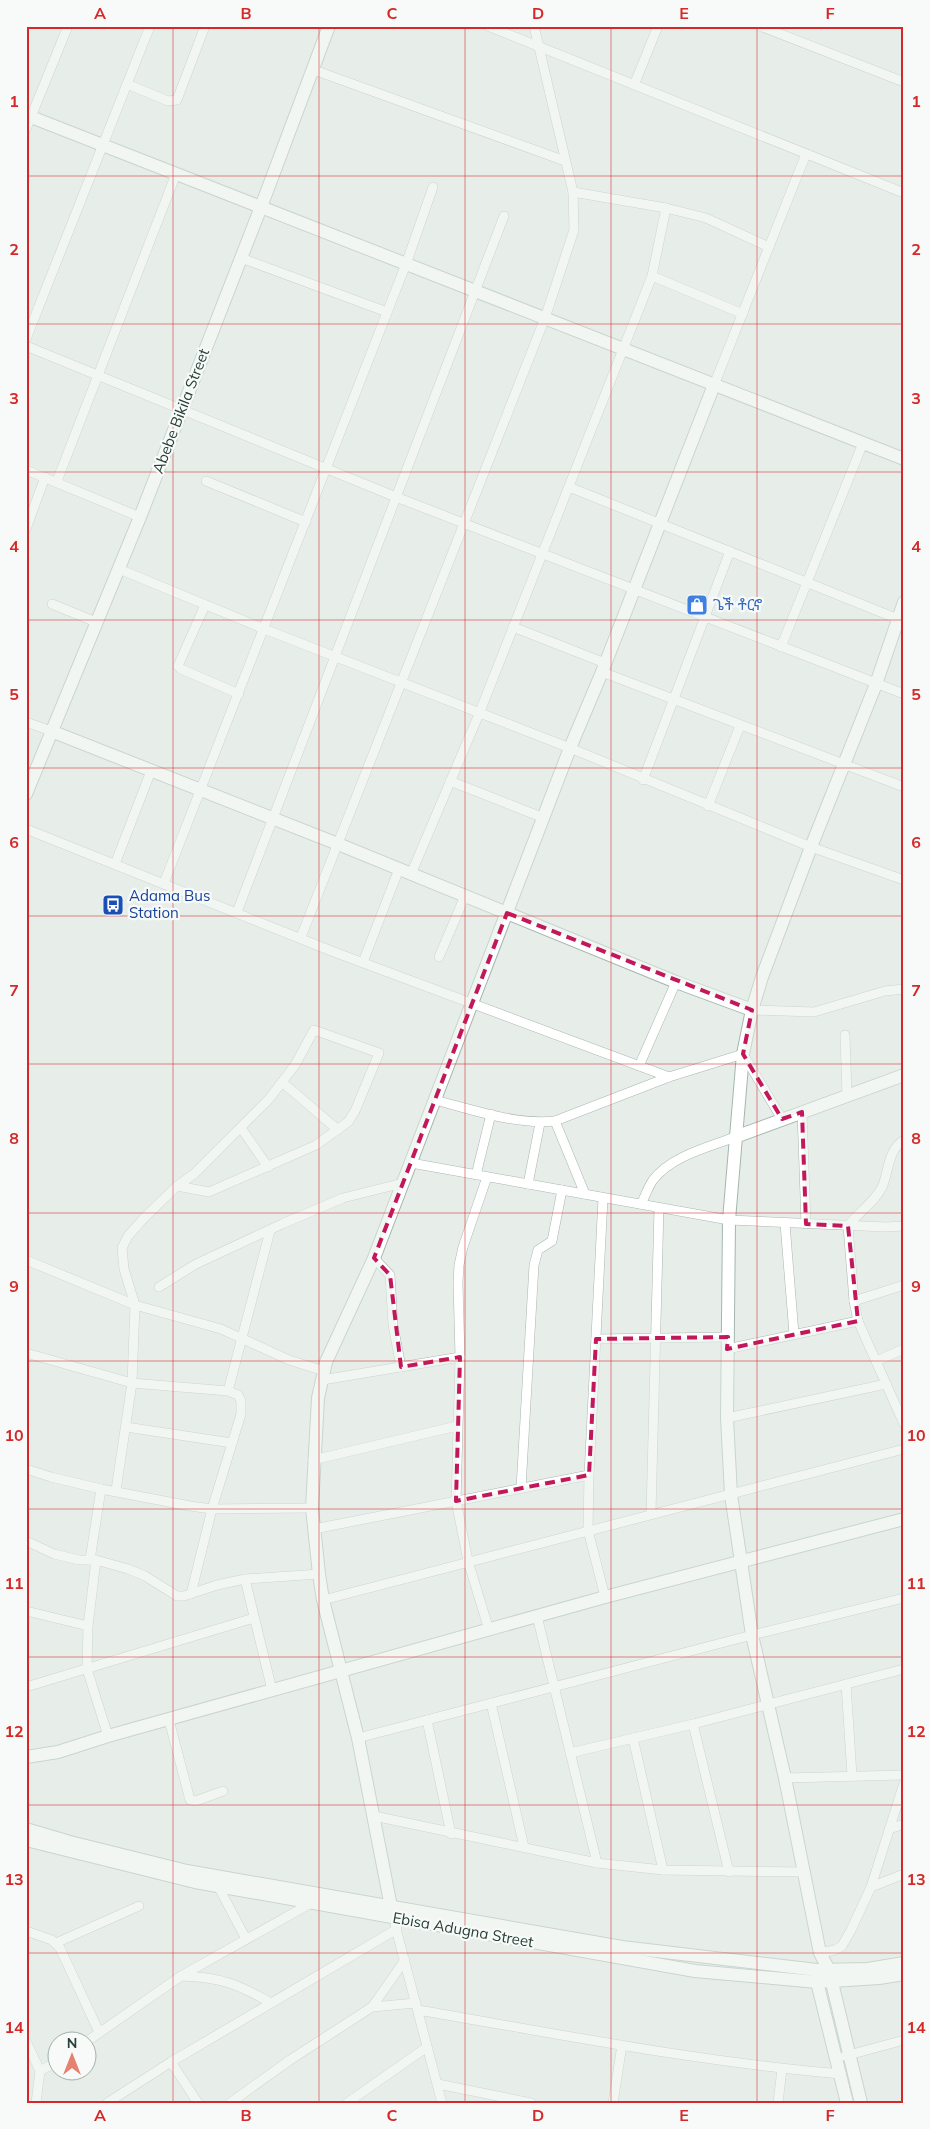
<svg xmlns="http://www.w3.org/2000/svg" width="930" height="2129" viewBox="0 0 930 2129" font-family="Mulish,'Noto Sans Ethiopic',sans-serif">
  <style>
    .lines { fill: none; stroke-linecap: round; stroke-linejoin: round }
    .street-casing { stroke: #aab6b0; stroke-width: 10 }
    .secondary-casing { stroke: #a3b6ae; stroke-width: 14 }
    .street { stroke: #fff; stroke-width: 9 }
    .secondary { stroke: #fff; stroke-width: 12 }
    .marked { fill: none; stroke: #c2185b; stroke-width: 4; stroke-dasharray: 10 6; stroke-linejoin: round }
    .grid { fill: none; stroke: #d62828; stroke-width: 1; stroke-opacity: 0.55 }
    .labels { text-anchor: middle; stroke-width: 4.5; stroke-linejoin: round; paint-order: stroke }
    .street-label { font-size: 15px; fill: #273f36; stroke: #f7faf9 }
    .shop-label { font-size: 15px; fill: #366cbe; stroke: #f7faf9; text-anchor: start }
    .transit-label { font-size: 15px; fill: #164399; stroke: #f7faf9; text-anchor: start }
    .neatline { fill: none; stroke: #d62828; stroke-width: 2 }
    .grid-label { font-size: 16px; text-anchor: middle; font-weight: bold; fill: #d62828 }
  </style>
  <rect width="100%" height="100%" fill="#e7eeea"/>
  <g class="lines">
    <g class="street-casing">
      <g id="street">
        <polyline points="488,26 904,193"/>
        <polyline points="760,26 904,82"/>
        <polyline points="314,70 565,161"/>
        <polyline points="127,84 168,101 177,100 205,26"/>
        <polyline points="634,85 658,26"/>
        <polyline points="26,129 68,26"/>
        <polyline points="573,192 666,208 706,218 769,247"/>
        <polyline points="241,258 387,312"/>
        <polyline points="652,276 743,314"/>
        <polyline points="26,339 150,26"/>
        <polyline points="26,346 396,497 904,694"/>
        <polyline points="714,385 806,154"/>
        <polyline points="26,470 140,517"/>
        <polyline points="57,481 176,174"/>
        <polyline points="206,481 306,522"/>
        <polyline points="569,487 903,621"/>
        <polyline points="26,529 45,477"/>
        <polyline points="119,569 264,629 570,748 811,847 904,880"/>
        <polyline points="52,604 96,622"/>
        <polyline points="205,605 178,666 181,669 239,694"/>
        <polyline points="513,627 605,663"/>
        <polyline points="781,647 863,443"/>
        <polyline points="602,672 904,787"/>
        <polyline points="26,722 51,731"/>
        <polyline points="643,780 730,551"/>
        <polyline points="450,781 544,818"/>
        <polyline points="708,806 740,726"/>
        <polyline points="26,829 334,952 669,1077 743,1054 782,1119"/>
        <polyline points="115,864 151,771"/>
        <polyline points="411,874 479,714 652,276 666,208"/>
        <polyline points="164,883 406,264 433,187"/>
        <polyline points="237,912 504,216"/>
        <polyline points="301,937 545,318 574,230 573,192 534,26"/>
        <polyline points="439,957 465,896"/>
        <polyline points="363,962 399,869"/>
        <polyline points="752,1010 814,1012 885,991 904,989"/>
        <polyline points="845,1035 847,1096"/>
        <polyline points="639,1066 676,982"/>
        <polyline points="282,1082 338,1130"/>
        <path d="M435,1100C474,1110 515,1125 555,1121L669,1077"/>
        <polyline points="802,1112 806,1224"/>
        <polyline points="555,1121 585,1194"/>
        <polyline points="241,1128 268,1167"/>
        <path d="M904,1140C888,1150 889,1169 883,1185C877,1200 858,1213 848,1226L854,1301L858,1321L904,1424"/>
        <polyline points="411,1163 729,1220 886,1227 904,1226"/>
        <polyline points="476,1175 491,1114"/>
        <polyline points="487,1177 463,1247 459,1265 458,1283 460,1357 456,1501 468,1561 489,1630"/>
        <polyline points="528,1184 540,1123"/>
        <polyline points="603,1198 589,1475 588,1530 605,1597"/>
        <path d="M641,1204C645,1197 648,1187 653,1180C671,1156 709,1147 735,1137"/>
        <polyline points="785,1224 794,1334"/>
        <polyline points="374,1258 390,1275 393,1325 401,1367"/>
        <polyline points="26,1260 135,1305 221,1329 289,1360 324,1371"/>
        <polyline points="159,1287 196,1264 282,1224 343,1198 403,1183"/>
        <polyline points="854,1301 904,1285"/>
        <polyline points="596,1339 728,1337"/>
        <polyline points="727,1349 858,1321"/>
        <polyline points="26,1353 132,1383 228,1391 238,1395 241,1401 241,1414 212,1509 191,1594"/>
        <polyline points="876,1361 904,1349"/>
        <polyline points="322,1380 460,1357"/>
        <polyline points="228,1391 270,1231"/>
        <polyline points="727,1418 886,1384"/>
        <polyline points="126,1427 232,1443"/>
        <polyline points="313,1460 457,1426"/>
        <polyline points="26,1469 51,1477 101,1489 190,1506 212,1509 312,1508"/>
        <polyline points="521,1488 534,1265 538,1250 552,1241 562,1190"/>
        <polyline points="116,1490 132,1383 135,1305 124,1269 122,1248 128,1236 144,1218 177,1186 194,1174 269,1099 295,1065 314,1030 379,1053 355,1111 348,1122 316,1145 209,1192 177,1186"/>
        <polyline points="651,1513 659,1208"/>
        <polyline points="314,1529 589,1475"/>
        <polyline points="26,1541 54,1554 79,1560 96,1560 128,1569 145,1576 177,1596 184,1596 217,1585 245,1579 319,1574"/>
        <polyline points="90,1560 101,1489"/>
        <polyline points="96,1560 88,1626 87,1669 108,1736"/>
        <polyline points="245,1579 272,1690"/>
        <polyline points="323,1600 904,1449"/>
        <polyline points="26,1611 88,1626"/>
        <polyline points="537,1616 597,1863"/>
        <polyline points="846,1684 852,1776"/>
        <polyline points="26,1687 254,1618"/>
        <polyline points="491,1703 524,1847"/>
        <polyline points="169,1720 190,1800 196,1801 223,1791"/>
        <polyline points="427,1720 451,1834"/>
        <polyline points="693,1724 729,1872"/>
        <polyline points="358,1738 752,1635 904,1598"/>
        <polyline points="633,1738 663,1870"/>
        <polyline points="570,1753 693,1724 904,1669"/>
        <polyline points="785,1778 904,1775"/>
        <polyline points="374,1816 597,1863 663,1870 804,1872"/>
        <polyline points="889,1829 904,1824"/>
        <polyline points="218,1886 246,1939"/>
        <polyline points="871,1887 904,1874"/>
        <polyline points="395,1925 442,2103"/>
        <polyline points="26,1931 52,1940 60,1948 99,2032"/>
        <polyline points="56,1943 139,1906"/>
        <polyline points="820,1953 835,1950 842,1946 851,1930 871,1887 904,1783"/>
        <path d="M181,1976C220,1977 238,1984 271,2003"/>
        <polyline points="372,2007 405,1960"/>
        <path d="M418,2010C558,2034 699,2062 841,2074"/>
        <polyline points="26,2041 40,2071 36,2103"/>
        <polyline points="86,2042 181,1976 313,1902"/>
        <polyline points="845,2056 904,2040"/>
        <polyline points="171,2062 198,2103"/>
        <polyline points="40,2071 58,2061"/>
        <polyline points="438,2084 531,2103"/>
        <polyline points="107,2103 171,2062 397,1929"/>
        <polyline points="230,2103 290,2060 372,2007 416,2003"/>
        <polyline points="347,2103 427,2047"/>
        <polyline points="613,2103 622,2045"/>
        <polyline points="778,2103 782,2069"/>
      </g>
    </g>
    <g class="secondary-casing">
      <g id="secondary">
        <polyline points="26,115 904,459"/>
        <polyline points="51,731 338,844 676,982 752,1010"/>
        <polyline points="26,794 140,517 261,207 329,26"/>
        <polyline points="735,1137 904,1075"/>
        <polyline points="26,1757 58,1752 108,1736 605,1597 904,1519"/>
        <polyline points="26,1829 70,1842 187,1871 622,1947 817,1970 868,1969 904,1963"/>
        <polyline points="26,1840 195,1882 695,1971 817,1982 879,1978 904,1974"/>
        <polyline points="393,1917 358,1738 323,1600 319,1574 312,1508 318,1398 326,1362 374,1258 570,748 602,672 714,385"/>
        <polyline points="817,1974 817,1982 847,2103"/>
        <polyline points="861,2103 829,1970 820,1953 785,1778 752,1635 731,1495 727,1418 729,1220 743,1054 752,1010 762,977 811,847 876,684 904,602"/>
      </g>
    </g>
    <use href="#street" class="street"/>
    <use href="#secondary" class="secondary"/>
  </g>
  <path d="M0 0H930V2129H0ZM507,913L752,1010L743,1054L782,1119L802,1112L806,1224L848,1226L858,1321L727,1349L728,1337L596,1339L589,1475L456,1501L460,1357L401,1367L390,1275L374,1258Z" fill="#e7eeea" fill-opacity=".55" fill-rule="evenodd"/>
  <path class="marked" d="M507,913L752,1010L743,1054L782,1119L802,1112L806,1224L848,1226L858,1321L727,1349L728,1337L596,1339L589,1475L456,1501L460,1357L401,1367L390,1275L374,1258Z"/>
  <path class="grid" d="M173,26V2103M319,26V2103M465,26V2103M611,26V2103M757,26V2103M26,176H904M26,324H904M26,472H904M26,620H904M26,768H904M26,916H904M26,1064H904M26,1213H904M26,1361H904M26,1509H904M26,1657H904M26,1805H904M26,1953H904"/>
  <defs>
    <g id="shop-square" transform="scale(1.125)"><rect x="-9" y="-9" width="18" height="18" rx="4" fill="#3f7fe0" stroke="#f7faf9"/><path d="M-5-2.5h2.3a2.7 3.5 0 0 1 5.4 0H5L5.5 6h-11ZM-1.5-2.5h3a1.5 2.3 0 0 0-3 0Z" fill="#fff"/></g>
    <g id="bus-square" transform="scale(1.125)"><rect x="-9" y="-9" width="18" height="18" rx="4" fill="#1a4fb4" stroke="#f7faf9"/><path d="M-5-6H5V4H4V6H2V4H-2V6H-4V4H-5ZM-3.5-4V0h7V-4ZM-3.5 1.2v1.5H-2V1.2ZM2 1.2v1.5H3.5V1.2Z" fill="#fff"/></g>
  </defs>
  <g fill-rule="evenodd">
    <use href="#shop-square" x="697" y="605"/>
    <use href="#bus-square" x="113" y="905"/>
  </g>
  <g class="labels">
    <g class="street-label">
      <text transform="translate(181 411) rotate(-69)" y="5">Abebe Bikila Street</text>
      <text transform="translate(463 1930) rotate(10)" y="5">Ebisa Adugna Street</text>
    </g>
    <g class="shop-label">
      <text x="713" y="610">ጌች ቶርኖ</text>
    </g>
    <g class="transit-label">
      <text x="129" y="901">Adama Bus<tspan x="129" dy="17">Station</tspan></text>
    </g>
  </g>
  <rect width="930" height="2129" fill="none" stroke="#f7faf9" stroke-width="55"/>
  <g transform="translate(72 2056)"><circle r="24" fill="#f7faf9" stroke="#a4afab"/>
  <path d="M0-4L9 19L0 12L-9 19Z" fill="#e5816e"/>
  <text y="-8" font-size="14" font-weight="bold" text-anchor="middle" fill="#273f36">N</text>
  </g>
  <rect x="28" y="28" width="874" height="2074" class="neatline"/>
  <g class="grid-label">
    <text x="100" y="19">A</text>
    <text x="246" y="19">B</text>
    <text x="392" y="19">C</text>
    <text x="538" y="19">D</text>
    <text x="684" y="19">E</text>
    <text x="830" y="19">F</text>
    <text x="14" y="107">1</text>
    <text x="916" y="107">1</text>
    <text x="14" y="255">2</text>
    <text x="916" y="255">2</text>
    <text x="14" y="404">3</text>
    <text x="916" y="404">3</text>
    <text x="14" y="552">4</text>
    <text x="916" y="552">4</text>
    <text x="14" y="700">5</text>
    <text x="916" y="700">5</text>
    <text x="14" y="848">6</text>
    <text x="916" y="848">6</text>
    <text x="14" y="996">7</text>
    <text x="916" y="996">7</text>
    <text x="14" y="1144">8</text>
    <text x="916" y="1144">8</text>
    <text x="14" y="1292">9</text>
    <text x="916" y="1292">9</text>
    <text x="14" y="1441">10</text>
    <text x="916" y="1441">10</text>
    <text x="14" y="1589">11</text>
    <text x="916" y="1589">11</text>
    <text x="14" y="1737">12</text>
    <text x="916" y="1737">12</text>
    <text x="14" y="1885">13</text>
    <text x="916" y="1885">13</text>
    <text x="14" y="2033">14</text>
    <text x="916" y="2033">14</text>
    <text x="100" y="2121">A</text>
    <text x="246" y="2121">B</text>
    <text x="392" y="2121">C</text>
    <text x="538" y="2121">D</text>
    <text x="684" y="2121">E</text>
    <text x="830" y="2121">F</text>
  </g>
</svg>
